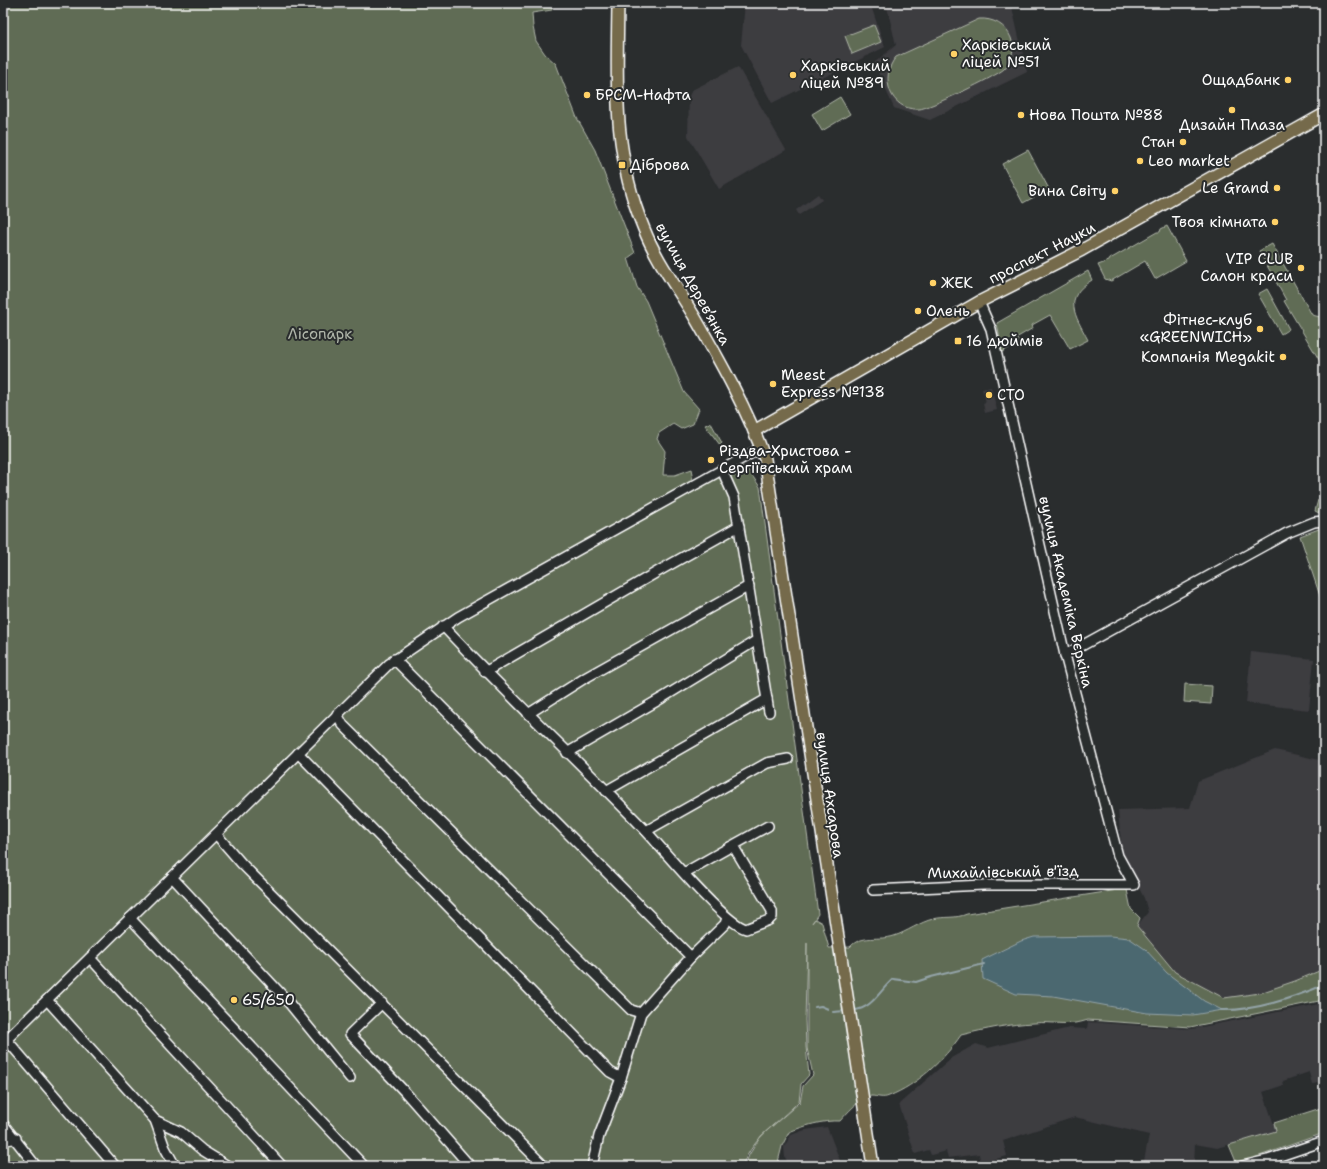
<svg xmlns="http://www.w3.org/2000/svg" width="1327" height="1169" viewBox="0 0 1327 1169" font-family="'Shantell Sans',sans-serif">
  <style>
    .built { fill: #3d3c41 }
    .green { fill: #606c54; stroke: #b0b6aa }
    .water { fill: #4c6870; stroke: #94a4a9 }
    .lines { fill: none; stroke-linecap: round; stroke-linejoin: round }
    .stream { stroke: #94a4a9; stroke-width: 2 }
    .minor-casing { stroke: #fff; stroke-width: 12 }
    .major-casing { stroke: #fff; stroke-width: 14 }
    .minor { stroke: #2a2d2e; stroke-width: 9 }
    .major { stroke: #746b4b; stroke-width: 11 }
    .poi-dot { fill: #ffd166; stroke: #2a2d2e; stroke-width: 1.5 }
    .labels { text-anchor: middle; stroke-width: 4; stroke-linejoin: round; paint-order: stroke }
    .poi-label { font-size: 15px; fill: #fff; stroke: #2a2d2e; text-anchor: start }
    .street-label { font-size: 15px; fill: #fff; stroke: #2a2d2e }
    .park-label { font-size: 15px; fill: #b0b6aa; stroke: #2a2d2e }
  </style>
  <rect width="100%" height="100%" fill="#2a2d2e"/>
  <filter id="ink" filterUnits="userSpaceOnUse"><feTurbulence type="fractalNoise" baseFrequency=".025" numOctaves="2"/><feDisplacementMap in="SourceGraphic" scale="8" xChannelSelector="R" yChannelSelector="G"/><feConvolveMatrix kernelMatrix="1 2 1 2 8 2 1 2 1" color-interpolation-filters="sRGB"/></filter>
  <g filter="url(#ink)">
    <g class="built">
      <polygon points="745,3 870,3 885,47 772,103 741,45"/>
      <polygon points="886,3 1011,3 1027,72 930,120 894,108 874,63 896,45"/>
      <polygon points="738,67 786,150 719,189 688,136 689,96 692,90"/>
      <polygon points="818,194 822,200 799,215 796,210"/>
      <polygon points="991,387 997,410 985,413 983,403 986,402 982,389"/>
      <polygon points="1251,652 1314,659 1309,710 1246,703"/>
      <polygon points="1275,750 1324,761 1324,969 1295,981 1260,993 1224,999 1175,972 1137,926 1148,912 1144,898 1122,854 1118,810 1190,808 1198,781"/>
      <polygon points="1324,1003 1324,1082 1312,1084 1309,1072 1283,1081 1284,1085 1263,1092 1276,1131 1217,1148 1195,1144 1194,1165 1143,1166 1149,1135 1075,1117 1003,1141 1007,1156 981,1163 979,1154 948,1158 946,1151 931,1155 929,1150 915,1154 899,1104 951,1058 976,1044 988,1048 1069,1028 1087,1029 1088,1022 1191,1029"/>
      <polygon points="827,1127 842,1166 789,1166 785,1157 784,1147 791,1135 805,1130"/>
    </g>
    <g class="green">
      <path d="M3,3H551L552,10L532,13L533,27L536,41L545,54L556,64L577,118L595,150L635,253L628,258L637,287L646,301L684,392L699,409L693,424L681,429L673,424L659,433L657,439L665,451L663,475H675L692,469L693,474L690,482L694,486L736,466L746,467L760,487L818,914L812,923L815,919L822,923L829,948L850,947C861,934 879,941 894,936C907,932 920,922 933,919C945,916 955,919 967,914L1124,889L1127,890L1131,909L1140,918L1137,926L1175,972L1224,998L1260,993L1295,981L1324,969V1000L1190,1027L1088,1020C1068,1027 1054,1021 1034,1023C1009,1024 986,1029 961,1035C944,1060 917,1085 889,1096C883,1099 877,1096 871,1096C861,1097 846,1114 840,1121C822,1120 804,1126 789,1132L782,1146L777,1166H745L749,1155L761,1136L800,1102L803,1086L813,1075L807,1048V943L805,1020L806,1047L809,1075L801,1084L799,1101C777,1124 755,1135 742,1166H3Z"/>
      <path d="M979,19C993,18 1006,25 1011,38C1015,49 1012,61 1004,69C997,76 928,109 919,109C890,111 879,77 896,57Z"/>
      <polygon points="874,25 881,42 852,54 845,36"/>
      <polygon points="840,97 850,114 822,131 812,114"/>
      <polygon points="1028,150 1049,189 1023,203 1002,164"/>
      <polygon points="1167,226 1186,261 1155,279 1145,261 1111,281 1105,279 1098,265 1109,261 1110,259 1157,232 1160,232 1161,229"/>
      <polygon points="1272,244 1312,315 1324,318 1324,368 1284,301 1286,300 1259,251"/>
      <path d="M1088,271L1092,280C1062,298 1075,315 1088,340L1070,349L1050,315L1032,325L1033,328L1016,338L1019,342L1002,352L997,323Z"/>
      <polygon points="1267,289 1289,329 1281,334 1258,294"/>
      <polygon points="711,423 722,443 720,445 705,425"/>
      <polygon points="1324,496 1324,513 1321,514 1315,511 1318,500"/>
      <polygon points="1324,527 1324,608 1300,536"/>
      <polygon points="1185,684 1212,686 1211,704 1184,702"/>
      <polygon points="1324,1107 1324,1133 1237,1164 1229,1145 1276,1131 1274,1123"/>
    </g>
    <polygon class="water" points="1110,936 1129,938 1145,949 1167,973 1204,1001 1222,1010 1193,1015 1147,1013 1053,996 1016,994 983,979 982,960 1021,941 1034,937"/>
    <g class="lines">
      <g class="stream">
        <polyline points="815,1007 821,1006 828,1009"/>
        <path d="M854,1010C872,1009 880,990 893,979L916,982L931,977L984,964"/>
        <path d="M1221,1010C1256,1011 1292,998 1324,985"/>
        <polyline points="833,1012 845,1011"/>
      </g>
      <g class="minor-casing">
        <g id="minor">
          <polyline points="722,470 734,497 769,712"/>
          <path d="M443,626C509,697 580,762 647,832C665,852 724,923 746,929L769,920L772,917V911L735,849L730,847L684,873"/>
          <polyline points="1065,655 1287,533 1314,522 1323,521"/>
          <polyline points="394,659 691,957"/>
          <polyline points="485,672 664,568 739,526"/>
          <polyline points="337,714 343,725 631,1010 641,1013"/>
          <polyline points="528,714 585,678 749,586"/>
          <polyline points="298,753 610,1072 621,1078"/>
          <polyline points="567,753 662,698 757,640"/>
          <polyline points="606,791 767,699"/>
          <polyline points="646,831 767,763 788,759"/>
          <polyline points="216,834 242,864 544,1166"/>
          <polyline points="730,847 768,826"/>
          <polyline points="172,877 284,997 350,1078"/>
          <polyline points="873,890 984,885 1134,885 1118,856 1065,655 991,329 979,302"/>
          <polyline points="130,918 364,1166"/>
          <polyline points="90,958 282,1166"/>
          <polyline points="47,1000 155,1120 181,1132 202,1150 228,1166"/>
          <polyline points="382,1003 350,1034 405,1092 470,1166"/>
          <polyline points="6,1039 115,1166"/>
          <polyline points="3,1043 389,664 458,617 761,448"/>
          <polyline points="155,1120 165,1148 175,1166"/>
          <polyline points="3,1124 36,1166"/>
          <polyline points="3,1141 16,1138"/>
          <polyline points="592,1166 599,1136 621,1078 641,1013 691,957 725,924 727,918"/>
          <polyline points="1242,1166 1268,1160 1324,1141"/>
        </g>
      </g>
      <g class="major-casing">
        <g id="major">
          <path d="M618,3C617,84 612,152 644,229C657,262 679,290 697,321C722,365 748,411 765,459L873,1166"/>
          <polyline points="754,431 979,302 1082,250 1324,114"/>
        </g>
      </g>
      <use href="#minor" class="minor"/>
      <use href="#major" class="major"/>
    </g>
  </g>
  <g class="poi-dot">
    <circle cx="954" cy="54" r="4"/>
    <circle cx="793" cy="75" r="4"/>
    <circle cx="1288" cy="80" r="4"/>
    <circle cx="587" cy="95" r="4"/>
    <circle cx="1232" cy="110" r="4"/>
    <circle cx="1021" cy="115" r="4"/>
    <circle cx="1183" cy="142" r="4"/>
    <circle cx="1140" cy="161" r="4"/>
    <rect x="618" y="161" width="8" height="8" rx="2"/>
    <circle cx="1277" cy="188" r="4"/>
    <circle cx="1115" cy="191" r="4"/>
    <circle cx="1275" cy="222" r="4"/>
    <circle cx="1301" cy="268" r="4"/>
    <circle cx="933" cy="283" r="4"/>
    <circle cx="918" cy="311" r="4"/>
    <circle cx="1260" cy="329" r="4"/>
    <rect x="954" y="337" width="8" height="8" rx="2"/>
    <circle cx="1283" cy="357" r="4"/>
    <circle cx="773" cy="384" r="4"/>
    <circle cx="989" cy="395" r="4"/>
    <circle cx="711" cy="460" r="4"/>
    <circle cx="234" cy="1000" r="4"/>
  </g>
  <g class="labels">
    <g class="poi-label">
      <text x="962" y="50">Харківський<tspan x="962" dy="17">ліцей №51</tspan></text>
      <text x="801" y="71">Харківський<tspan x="801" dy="17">ліцей №89</tspan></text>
      <text x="1280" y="85" text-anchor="end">Ощадбанк</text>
      <text x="595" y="100">БРСМ-Нафта</text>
      <text x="1029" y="120">Нова Пошта №88</text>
      <text x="1232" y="130" text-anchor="middle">Дизайн Плаза</text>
      <text x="1175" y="147" text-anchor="end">Стан</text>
      <text x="1148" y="166">Leo market</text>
      <text x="630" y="170">Діброва</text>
      <text x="1269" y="193" text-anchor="end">Le Grand</text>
      <text x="1107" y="196" text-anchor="end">Вина Світу</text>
      <text x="1267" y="227" text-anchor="end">Твоя кімната</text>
      <text x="1293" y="264" text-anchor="end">VIP CLUB<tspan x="1293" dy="17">Салон краси</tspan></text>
      <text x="941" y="288">ЖЕК</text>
      <text x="926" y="316">Олень</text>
      <text x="1252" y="325" text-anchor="end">Фітнес-клуб<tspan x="1252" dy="17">«GREENWICH»</tspan></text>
      <text x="966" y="346">16 дюймів</text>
      <text x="1275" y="362" text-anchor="end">Компанія Megakit</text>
      <text x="781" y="380">Meest<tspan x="781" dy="17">Express №138</tspan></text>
      <text x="997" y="400">СТО</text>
      <text x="719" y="456">Різдва-Христова -<tspan x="719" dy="17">Сергіївський храм</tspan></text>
      <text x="242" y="1005">65/650</text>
    </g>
    <g class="street-label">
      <text transform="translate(1042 253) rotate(-27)" y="5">проспект Науки</text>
      <text transform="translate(693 284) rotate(61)" y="5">вулиця Дерев’янка</text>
      <text transform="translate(1066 592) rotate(77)" y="5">вулиця Академіка Вєркіна</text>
      <text transform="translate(830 795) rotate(82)" y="5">вулиця Ахсарова</text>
      <text transform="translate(1003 872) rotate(-1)" y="5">Михайлівський в'їзд</text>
    </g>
    <g class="park-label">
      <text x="320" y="339">Лісопарк</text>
    </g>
  </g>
  <rect width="1327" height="1169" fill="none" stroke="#2a2d2e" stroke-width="16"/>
  <rect x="8" y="8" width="1311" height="1153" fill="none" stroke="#fff" stroke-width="1.5" filter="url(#ink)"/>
</svg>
